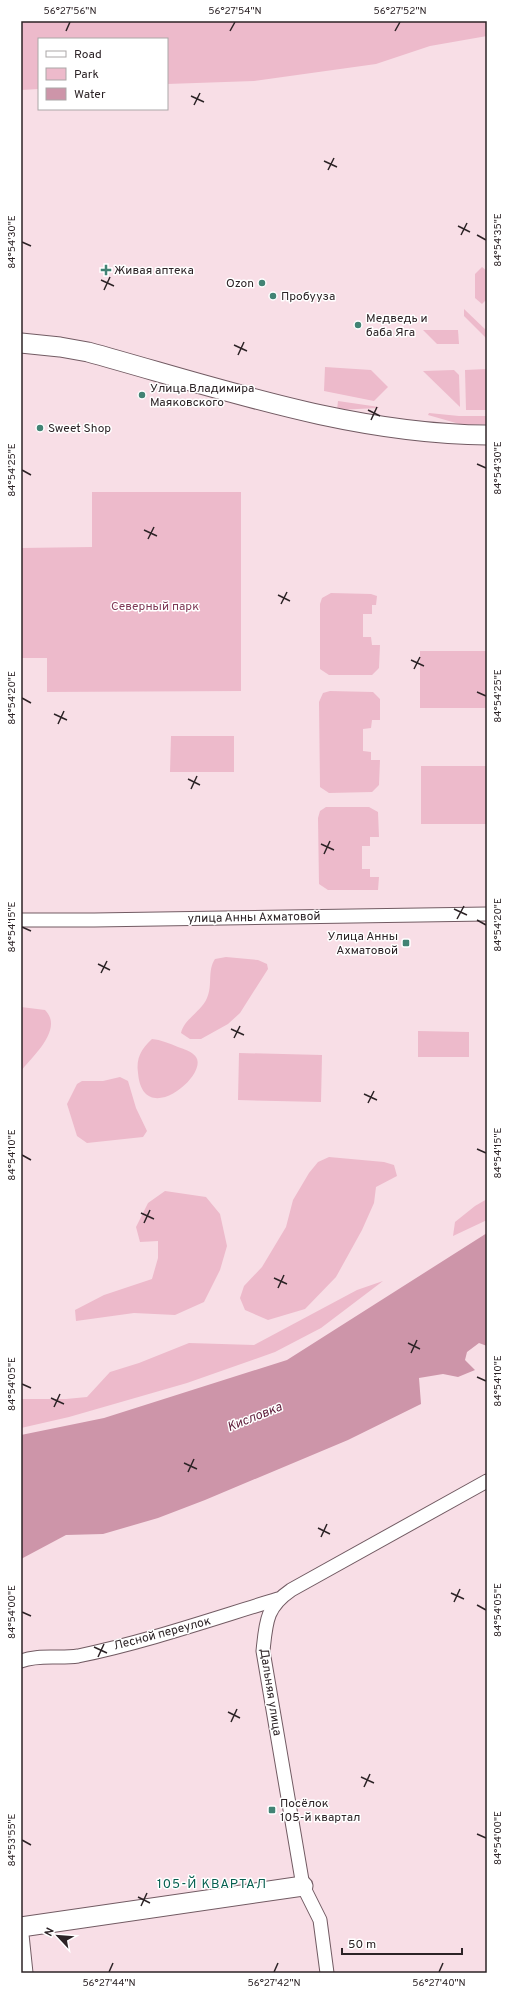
<svg xmlns="http://www.w3.org/2000/svg" width="508" height="1994" viewBox="0 0 508 1994" font-family="Overpass,sans-serif">
  <style>
    .green { fill: #edbacb }
    .water { fill: #cd95a9 }
    .lines { fill: none; stroke-linecap: round; stroke-linejoin: round }
    .street-casing { stroke: #725b63; stroke-width: 15 }
    .secondary-casing { stroke: #725b63; stroke-width: 21 }
    .street { stroke: #fff; stroke-width: 13 }
    .secondary { stroke: #fff; stroke-width: 19 }
    .ticks { fill: none; stroke: #2c2326; stroke-width: 1.5 }
    .poi-dot { fill: #428374; stroke: #fff; stroke-width: 1.5 }
    .labels { text-anchor: middle; stroke-width: 3; stroke-linejoin: round; paint-order: stroke }
    .poi-label { font-size: 12px; fill: #2c2326; stroke: #fff; text-anchor: start }
    .park-label { font-size: 12px; fill: #7f3957; stroke: #fff }
    .street-label { font-size: 12px; fill: #2c2326; stroke: #fff }
    .water-label { font-size: 13px; font-style: italic; fill: #5e1b39; stroke: #fff }
    .neighbourhood-label { font-size: 13px; letter-spacing: 1px; fill: #055f4f; stroke: #fff }
    .neatline { fill: none; stroke: #2c2326; stroke-width: 1.5 }
    .ticks-label { font-size: 10px; text-anchor: middle; fill: #2c2326 }
  </style>
  <rect width="100%" height="100%" fill="#f8dee6"/>
  <g class="green">
    <polygon points="21,21 487,21 487,36 430,46 376,64 254,81 167,84 167,39 39,39 39,89 21,90"/>
    <polygon points="482,267 487,271 487,299 482,304 475,298 475,274"/>
    <polygon points="464,309 487,331 487,339 464,316"/>
    <polygon points="423,330 458,330 459,344 437,344"/>
    <polygon points="325,367 371,370 388,387 374,401 324,391"/>
    <polygon points="487,369 487,410 466,410 465,370"/>
    <polygon points="454,370 459,375 460,407 423,371"/>
    <polygon points="338,401 379,407 378,408 337,410"/>
    <polygon points="429,413 459,416 487,416 487,424 463,425 428,415"/>
    <polygon points="92,492 241,492 241,691 47,692 47,658 21,658 21,548 92,547"/>
    <polygon points="331,593 371,594 377,596 376,605 372,605 372,614 363,614 363,637 371,637 372,645 380,645 379,668 372,675 329,675 320,669 320,604 322,598"/>
    <rect x="420" y="651" width="67" height="57"/>
    <polygon points="330,691 373,692 380,699 380,720 372,720 371,728 363,729 363,751 371,752 371,760 380,760 379,785 372,792 329,793 320,787 319,702 323,693"/>
    <polygon points="171,736 234,736 234,772 170,772"/>
    <rect x="421" y="766" width="66" height="58"/>
    <polygon points="326,807 369,807 378,812 379,837 370,837 370,846 362,846 362,869 370,869 370,877 379,877 378,890 328,890 319,884 318,818 320,811"/>
    <path d="M226,957L258,960L267,964L268,969L240,1013L228,1024L201,1039H190L181,1033C184,1019 201,1012 207,998C213,985 207,971 215,959Z"/>
    <path d="M21,1007L45,1010C64,1029 33,1056 21,1071Z"/>
    <polygon points="418,1031 469,1032 469,1057 418,1057"/>
    <path d="M152,1039C161,1040 169,1043 178,1047C183,1049 192,1051 196,1057C209,1075 143,1130 138,1073C136,1058 141,1049 152,1039Z"/>
    <polygon points="239,1053 322,1055 321,1102 238,1100"/>
    <polygon points="120,1077 128,1081 136,1108 147,1131 143,1137 87,1143 77,1136 67,1104 77,1084 82,1081 103,1081"/>
    <polygon points="329,1157 384,1162 394,1165 397,1176 376,1187 374,1203 362,1230 336,1277 305,1309 268,1320 245,1310 240,1298 244,1286 262,1267 286,1227 293,1200 309,1173 318,1162"/>
    <polygon points="165,1191 206,1197 220,1214 227,1246 220,1270 204,1302 175,1315 134,1313 76,1321 75,1310 104,1295 152,1279 158,1258 158,1241 140,1242 136,1227 148,1203"/>
    <polygon points="487,1199 487,1220 453,1236 455,1222 475,1206"/>
    <polygon points="383,1281 321,1328 275,1352 187,1383 69,1417 21,1428 21,1399 66,1399 87,1397 110,1372 139,1363 189,1343 254,1345 357,1290"/>
  </g>
  <polygon class="water" points="487,1233 487,1346 479,1343 467,1352 465,1360 475,1370 458,1377 443,1374 419,1378 421,1404 348,1440 205,1500 158,1518 103,1534 66,1535 21,1559 21,1435 104,1418 287,1360"/>
  <g class="lines">
    <g class="street-casing">
      <g id="street">
        <polyline points="21,920 94,920 487,914"/>
        <path d="M21,1661C39,1654 59,1659 78,1656C146,1642 212,1619 278,1599"/>
        <polyline points="21,1925 26,1973"/>
        <path d="M327,1973L320,1920L303,1886L263,1651C266,1622 266,1607 291,1590L487,1481"/>
      </g>
    </g>
    <g class="secondary-casing">
      <g id="secondary">
        <path d="M21,343L60,347L88,352C219,388 350,434 487,435"/>
        <polyline points="21,1927 303,1886"/>
      </g>
    </g>
    <use href="#street" class="street"/>
    <use href="#secondary" class="secondary"/>
  </g>
  <path class="ticks" d="M66,31L70,22M230,31L235,22M395,31L400,22M191,96L204,102M194,105L200,93M324,161L337,167M328,170L334,158M458,226L470,232M461,235L467,223M477,235L486,240M22,242L31,246M101,280L114,286M104,290L110,277M234,345L247,351M238,355L244,342M368,410L380,416M371,420L377,407M477,464L486,468M22,470L31,475M144,530L157,536M148,539L154,527M278,595L290,601M281,604L287,592M411,660L424,666M414,669L420,657M477,692L486,696M22,698L31,703M54,714L67,720M58,724L64,711M188,779L200,785M191,789L197,776M321,844L334,850M324,854L330,841M454,909L467,915M457,919L464,906M477,920L486,925M22,927L31,931M98,964L110,970M101,973L107,961M231,1029L244,1035M234,1038L240,1026M364,1094L377,1100M368,1103L374,1091M477,1149L486,1153M22,1155L31,1160M141,1213L154,1219M144,1223L150,1210M274,1278L287,1284M278,1288L284,1275M408,1343L420,1349M411,1353L417,1340M477,1377L486,1381M22,1384L31,1388M51,1398L64,1404M54,1407L60,1394M184,1463L197,1469M188,1472L194,1459M318,1528L330,1534M321,1537L327,1524M451,1593L464,1599M454,1602L460,1589M477,1605L486,1610M22,1612L31,1616M94,1647L107,1653M98,1657L104,1644M228,1712L240,1718M231,1722L237,1709M361,1777L374,1783M364,1787L370,1774M477,1834L486,1838M22,1840L31,1845M138,1897L150,1903M141,1906L147,1893M109,1972L113,1963M274,1972L278,1963M439,1972L443,1963"/>
  <g class="poi-dot">
    <path d="M104 264h4v4h4v4h-4v4h-4v-4h-4v-4h4z"/>
    <circle cx="262" cy="283" r="4"/>
    <circle cx="273" cy="296" r="4"/>
    <circle cx="358" cy="325" r="4"/>
    <circle cx="142" cy="395" r="4"/>
    <circle cx="40" cy="428" r="4"/>
    <rect x="402" y="939" width="8" height="8" rx="2"/>
    <rect x="268" y="1806" width="8" height="8" rx="2"/>
  </g>
  <g class="labels">
    <g class="poi-label">
      <text x="114" y="274">Живая аптека</text>
      <text x="254" y="287" text-anchor="end">Ozon</text>
      <text x="281" y="300">Пробууза</text>
      <text x="366" y="322">Медведь и<tspan x="366" dy="14">баба Яга</tspan></text>
      <text x="150" y="392">Улица Владимира<tspan x="150" dy="14">Маяковского</tspan></text>
      <text x="48" y="432">Sweet Shop</text>
      <text x="398" y="940" text-anchor="end">Улица Анны<tspan x="398" dy="14">Ахматовой</tspan></text>
      <text x="280" y="1807">Посёлок<tspan x="280" dy="14">105-й квартал</tspan></text>
    </g>
    <g class="park-label">
      <text x="155" y="610">Северный парк</text>
    </g>
    <g class="street-label">
      <text transform="translate(254 917) rotate(-1)" y="4">улица Анны Ахматовой</text>
      <text transform="translate(162 1633) rotate(-15)" y="4">Лесной переулок</text>
      <text transform="translate(271 1692) rotate(81)" y="4">Дальняя улица</text>
    </g>
    <g class="water-label">
      <text transform="translate(254 1416) rotate(-22)" y="5">Кисловка</text>
    </g>
    <g class="neighbourhood-label">
      <text x="212" y="1888">105-Й КВАРТАЛ</text>
    </g>
  </g>
  <rect width="508" height="1994" fill="none" stroke="#ffffff" stroke-width="44"/>
  <rect x="38" y="38" width="130" height="72" fill="#ffffff" stroke="#aba7a8"/>
  <rect x="46" y="51" width="20" height="6" fill="#ffffff" stroke="#aba7a8"/>
  <text x="74" y="58" font-size="12" fill="#2c2326">Road</text>
  <rect x="46" y="68" width="20" height="12" fill="#edbacb" stroke="#aba7a8"/>
  <text x="74" y="78" font-size="12" fill="#2c2326">Park</text>
  <rect x="46" y="88" width="20" height="12" fill="#cd95a9" stroke="#aba7a8"/>
  <text x="74" y="98" font-size="12" fill="#2c2326">Water</text>
  <g transform="translate(58 1936) rotate(296)" stroke="#ffffff" stroke-width="3" paint-order="stroke">
  <path d="M0-3L7 15L0 10L-7 15Z" fill="#2c2326"/>
  <text y="-6" font-size="11" font-weight="bold" text-anchor="middle" fill="#2c2326">N</text>
  </g>
  <path d="M342 1948v6h120v-6" fill="none" stroke="#2c2326" stroke-width="2"/>
  <text x="348" y="1948" font-size="12" fill="#2c2326" stroke="#ffffff" stroke-width="3" paint-order="stroke">50 m</text>
  <rect x="22" y="22" width="464" height="1950" class="neatline"/>
  <g class="ticks-label">
    <text x="70" y="14">56°27'56"N</text>
    <text x="235" y="14">56°27'54"N</text>
    <text x="400" y="14">56°27'52"N</text>
    <text transform="translate(497 240) rotate(-90)" y="4">84°54'35"E</text>
    <text transform="translate(11 242) rotate(-90)" y="4">84°54'30"E</text>
    <text transform="translate(497 468) rotate(-90)" y="4">84°54'30"E</text>
    <text transform="translate(11 470) rotate(-90)" y="4">84°54'25"E</text>
    <text transform="translate(497 696) rotate(-90)" y="4">84°54'25"E</text>
    <text transform="translate(11 698) rotate(-90)" y="4">84°54'20"E</text>
    <text transform="translate(497 925) rotate(-90)" y="4">84°54'20"E</text>
    <text transform="translate(11 927) rotate(-90)" y="4">84°54'15"E</text>
    <text transform="translate(497 1153) rotate(-90)" y="4">84°54'15"E</text>
    <text transform="translate(11 1155) rotate(-90)" y="4">84°54'10"E</text>
    <text transform="translate(497 1381) rotate(-90)" y="4">84°54'10"E</text>
    <text transform="translate(11 1384) rotate(-90)" y="4">84°54'05"E</text>
    <text transform="translate(497 1610) rotate(-90)" y="4">84°54'05"E</text>
    <text transform="translate(11 1612) rotate(-90)" y="4">84°54'00"E</text>
    <text transform="translate(497 1838) rotate(-90)" y="4">84°54'00"E</text>
    <text transform="translate(11 1840) rotate(-90)" y="4">84°53'55"E</text>
    <text x="109" y="1986">56°27'44"N</text>
    <text x="274" y="1986">56°27'42"N</text>
    <text x="439" y="1986">56°27'40"N</text>
  </g>
</svg>
